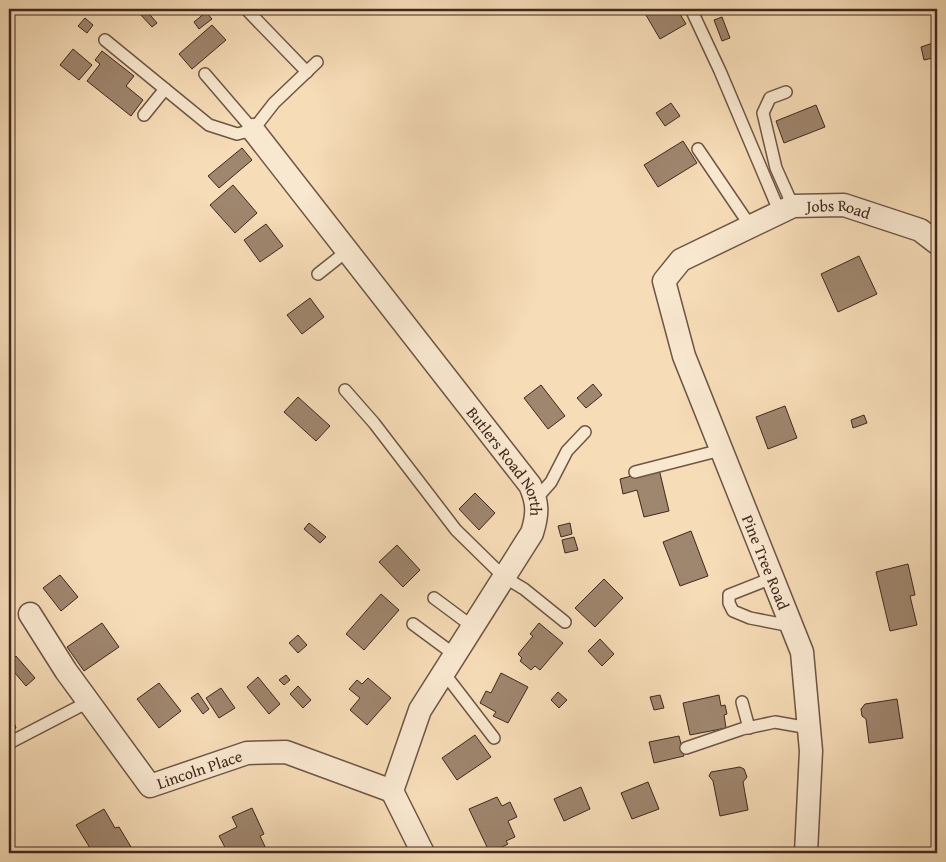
<svg xmlns="http://www.w3.org/2000/svg" width="946" height="862" viewBox="0 0 946 862" font-family="'Gentium Book Plus',serif">
  <style>
    .building { fill: #9f866e; stroke: #40281f }
    .lines { fill: none; stroke-linecap: round; stroke-linejoin: round }
    .service-casing { stroke: #6e5545; stroke-width: 14 }
    .minor-casing { stroke: #6e5545; stroke-width: 25 }
    .service { stroke: #f9e8d0; stroke-width: 11 }
    .minor { stroke: #f9e8d0; stroke-width: 22 }
    .labels { text-anchor: middle; stroke-width: 5; stroke-linejoin: round; paint-order: stroke }
    .street-label { font-size: 16px; fill: #40281f; stroke: #f9e8d0 }
  </style>
  <rect width="100%" height="100%" fill="#f6dcb7"/>
  <filter id="stains"><feTurbulence type="fractalNoise" baseFrequency=".004" numOctaves="4"/><feColorMatrix values="0 0 0 0 .2 0 0 0 0 .09 0 0 0 0 .02 0 0 0 .5 -.17"/></filter>
  <radialGradient id="worn" r=".72"><stop offset=".6" stop-color="#630" stop-opacity="0"/><stop offset="1" stop-color="#630" stop-opacity=".3"/></radialGradient>
  <g class="building">
    <polygon points="145,9 157,23 152,27 140,14"/>
    <polygon points="645,9 677,9 686,24 660,39 643,10"/>
    <polygon points="206,12 212,19 199,29 194,22"/>
    <polygon points="722,17 730,38 722,41 714,20"/>
    <polygon points="85,18 93,25 87,33 78,26"/>
    <polygon points="212,25 226,40 192,69 179,54"/>
    <polygon points="937,40 937,57 924,60 921,47 933,43 933,41"/>
    <polygon points="73,49 92,65 79,80 60,65"/>
    <polygon points="102,51 134,76 126,86 143,100 131,116 87,81 100,64 95,60"/>
    <polygon points="671,103 680,116 665,126 656,113"/>
    <polygon points="816,105 825,127 784,143 776,121"/>
    <polygon points="937,112 937,129 933,113"/>
    <polygon points="683,141 697,163 658,187 644,165"/>
    <polygon points="242,148 252,160 219,188 208,176"/>
    <polygon points="233,185 257,213 235,233 210,205"/>
    <polygon points="266,224 283,246 260,262 244,240"/>
    <polygon points="859,256 877,294 838,312 821,274"/>
    <polygon points="310,298 324,317 302,334 287,315"/>
    <polygon points="593,384 602,395 586,408 577,398"/>
    <polygon points="541,385 565,416 548,429 524,398"/>
    <polygon points="298,397 330,426 316,441 284,412"/>
    <polygon points="785,406 797,438 768,449 756,417"/>
    <polygon points="864,415 867,423 853,428 851,420"/>
    <polygon points="659,469 669,511 644,517 637,490 623,494 620,479"/>
    <polygon points="475,493 495,513 479,530 459,509"/>
    <polygon points="309,523 326,537 320,543 304,529"/>
    <polygon points="570,523 572,534 561,537 558,526"/>
    <polygon points="691,531 708,576 680,586 663,542"/>
    <polygon points="574,537 578,550 565,553 562,540"/>
    <polygon points="397,545 420,570 403,587 379,562"/>
    <polygon points="908,564 915,595 910,596 917,625 890,631 876,572"/>
    <polygon points="60,575 78,597 61,611 43,588"/>
    <polygon points="604,579 623,598 595,627 575,608"/>
    <polygon points="381,594 399,610 364,650 346,634"/>
    <polygon points="102,623 119,647 84,671 67,647"/>
    <polygon points="539,623 563,643 540,670 535,666 531,670 520,661 522,658 518,654 533,636 530,634"/>
    <polygon points="298,635 307,645 298,653 289,643"/>
    <polygon points="600,639 614,654 602,666 588,651"/>
    <polygon points="16,656 35,678 26,686 9,666 9,662"/>
    <polygon points="501,673 528,687 508,723 493,716 496,712 480,703 486,691 491,693"/>
    <polygon points="286,675 290,680 284,685 279,680"/>
    <polygon points="258,677 280,704 269,714 247,687"/>
    <polygon points="368,678 391,698 367,725 350,710 360,698 349,689 357,680 362,684"/>
    <polygon points="159,683 181,711 159,728 137,699"/>
    <polygon points="298,686 311,700 303,708 290,694"/>
    <polygon points="221,688 235,708 219,718 206,698"/>
    <polygon points="558,692 567,700 559,708 551,700"/>
    <polygon points="198,693 209,709 203,714 191,698"/>
    <polygon points="660,695 664,708 654,710 650,697"/>
    <polygon points="719,695 721,706 725,705 727,714 724,715 726,728 690,735 683,703"/>
    <polygon points="897,699 903,738 869,743 866,719 862,716 861,709 865,704"/>
    <polygon points="9,708 16,728 9,731"/>
    <polygon points="475,735 491,757 457,780 442,758"/>
    <polygon points="679,736 684,756 654,763 649,742"/>
    <polygon points="740,767 744,769 747,777 743,782 748,810 720,816 713,781 709,776 711,772"/>
    <polygon points="648,782 659,809 632,819 621,793"/>
    <polygon points="581,787 590,809 564,821 554,799"/>
    <polygon points="497,797 502,806 510,802 517,817 508,821 515,837 506,841 508,844 494,851 492,847 488,849 469,809"/>
    <polygon points="252,808 264,834 260,836 268,853 236,853 235,851 228,853 219,836 237,827 232,817"/>
    <polygon points="104,809 115,828 119,827 131,847 121,853 93,853 76,825"/>
    <polygon points="16,849 17,851 24,850 25,853 9,853 9,850"/>
  </g>
  <g class="lines">
    <g class="service-casing">
      <g id="service">
        <polyline points="246,9 307,72"/>
        <polyline points="691,9 720,71 780,213"/>
        <polyline points="105,40 209,125 237,134 253,130 274,103 317,62"/>
        <polyline points="205,74 253,130"/>
        <polyline points="786,92 770,98 763,113 776,168 793,206"/>
        <polyline points="144,115 165,89"/>
        <polyline points="698,149 751,227"/>
        <polyline points="318,274 347,251"/>
        <polyline points="345,390 374,423 456,530 504,577 524,589 565,622"/>
        <polyline points="635,472 721,450"/>
        <polyline points="536,499 551,482 567,451 585,432"/>
        <polyline points="772,578 729,595 729,603 733,611 750,618 791,626"/>
        <polyline points="434,598 473,627"/>
        <polyline points="413,624 455,655"/>
        <polyline points="444,673 494,738"/>
        <polyline points="742,702 749,728"/>
        <polyline points="9,743 88,702"/>
        <polyline points="686,748 742,729 775,722 809,728"/>
      </g>
    </g>
    <g class="minor-casing">
      <g id="minor">
        <path id="s1" d="M253,130L530,485C538,503 538,514 532,533L420,710L392,791L423,853"/>
        <path id="s2" d="M30,614L66,671L150,786L247,753L286,752L392,791"/>
        <path id="s3" d="M806,853L811,751L802,652L684,356L664,281L681,260L793,206L844,205L920,230L937,243"/>
      </g>
    </g>
    <use href="#service" class="service"/>
    <use href="#minor" class="minor"/>
  </g>
  <g class="labels">
    <g class="street-label">
      <text dy="6" stroke="none"><textPath href="#s3" startOffset="795">Jobs Road</textPath></text>
      <text dy="6" stroke="none"><textPath href="#s1" startOffset="418">Butlers Road North</textPath></text>
      <text transform="translate(766 562) rotate(68)" y="6">Pine Tree Road</text>
      <text dy="6" stroke="none"><textPath href="#s2" startOffset="262">Lincoln Place</textPath></text>
    </g>
  </g>
  <rect width="946" height="862" fill="none" stroke="#f6dcb7" stroke-width="30"/>
  <rect x="10" y="10" width="926" height="842" fill="none" stroke="#40281f" stroke-width="2.5"/>
  <rect x="15" y="15" width="916" height="832" fill="none" stroke="#40281f"/>
  <rect width="100%" height="100%" filter="url(#stains)"/>
  <rect width="100%" height="100%" fill="url(#worn)"/>
</svg>
